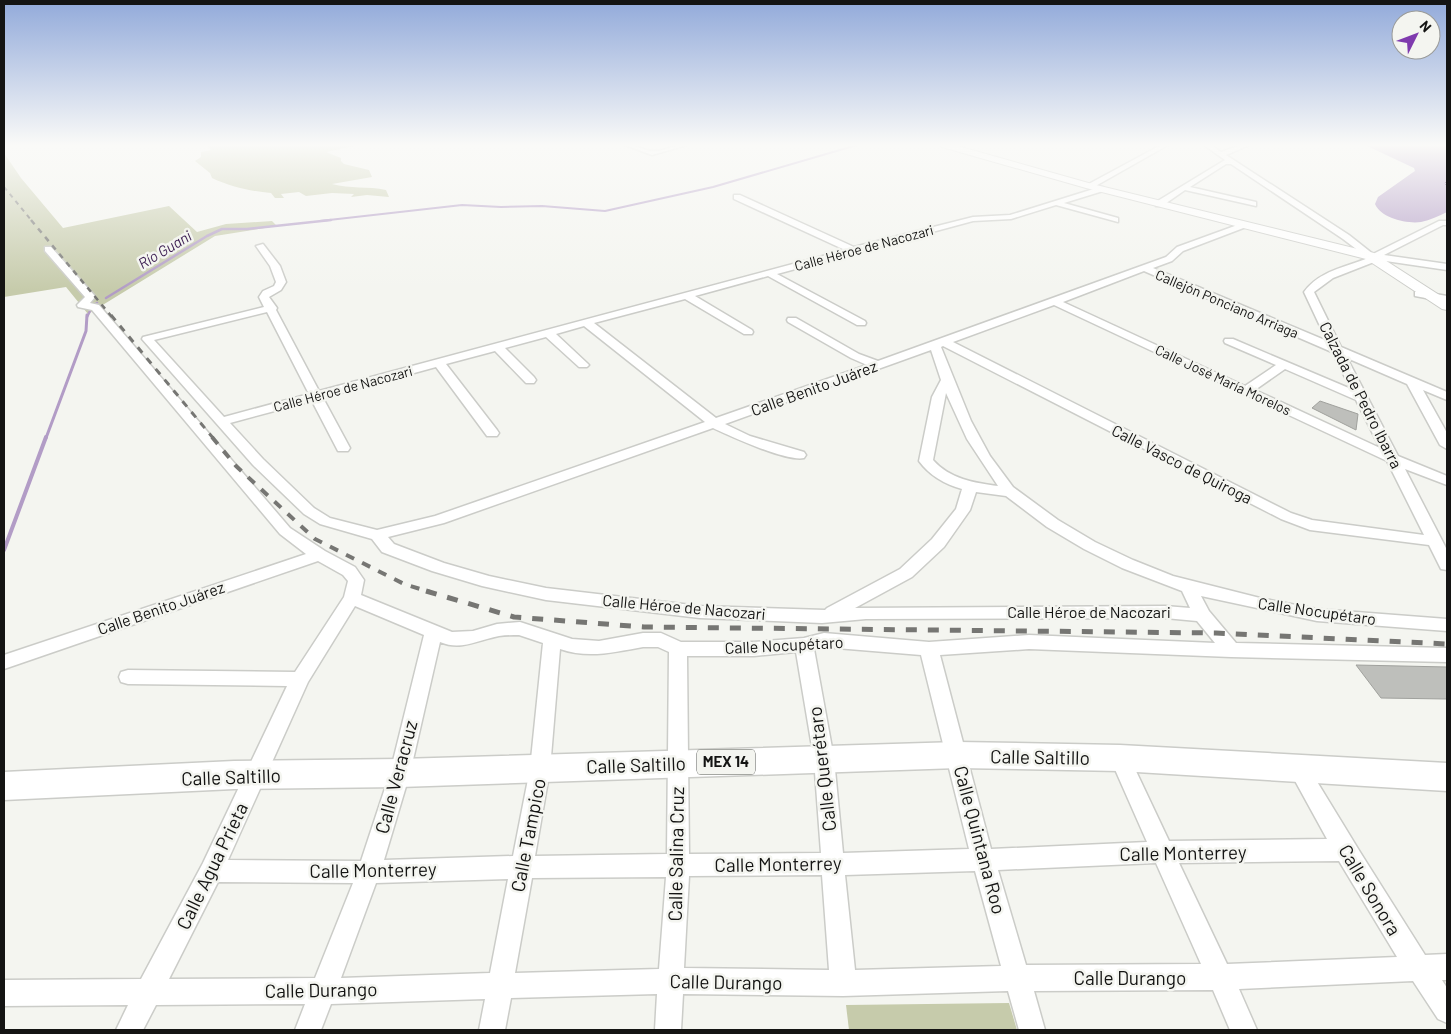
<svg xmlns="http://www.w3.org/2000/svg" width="1451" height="1034" viewBox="0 0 1451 1034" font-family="Barlow,sans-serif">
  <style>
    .green { fill: #c6cbab }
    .water { fill: #b29cc6 }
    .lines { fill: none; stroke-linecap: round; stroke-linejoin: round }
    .stream-far3 { stroke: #b29cc6; stroke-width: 2 }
    .stream-far2 { stroke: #b29cc6; stroke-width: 2.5 }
    .stream-far1 { stroke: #b29cc6; stroke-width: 3 }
    .stream { stroke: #b29cc6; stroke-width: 4 }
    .ferry { stroke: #3b1d51; stroke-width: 1; stroke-dasharray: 3 2.5; stroke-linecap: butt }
    .building { fill: #bebfbb; stroke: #a0a19d }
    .street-casing { stroke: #cbccc8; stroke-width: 3 }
    .secondary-casing { stroke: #cbccc8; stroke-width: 2 }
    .primary-casing { stroke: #cbccc8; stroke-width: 3 }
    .street { fill: #fff; fill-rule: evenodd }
    .secondary { fill: #fff; fill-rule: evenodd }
    .primary { fill: #fff; fill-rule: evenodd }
    .rail-far4 { stroke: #767673; stroke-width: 2; stroke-dasharray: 4.5 4.5; stroke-linecap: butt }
    .rail-far3 { stroke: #767673; stroke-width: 2.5; stroke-dasharray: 5.5 5.5; stroke-linecap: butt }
    .rail-far2 { stroke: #767673; stroke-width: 3; stroke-dasharray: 7 7; stroke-linecap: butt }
    .rail-far1 { stroke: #767673; stroke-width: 4; stroke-dasharray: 9 9; stroke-linecap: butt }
    .rail { stroke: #767673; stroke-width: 5; stroke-dasharray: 11 11; stroke-linecap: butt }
    .labels { text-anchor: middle; stroke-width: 5; stroke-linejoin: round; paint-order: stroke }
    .far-street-label { font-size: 14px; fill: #141413; stroke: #f4f5f0 }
    .far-water-label { font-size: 15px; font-style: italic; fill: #3b1d51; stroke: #f4f5f0 }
    .shield { fill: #f4f5f0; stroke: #575855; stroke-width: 1 }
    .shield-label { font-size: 15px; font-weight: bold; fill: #141413 }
    .street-label { font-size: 16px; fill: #141413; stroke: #f4f5f0 }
    .near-street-label { font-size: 19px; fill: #141413; stroke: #f4f5f0 }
  </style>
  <rect width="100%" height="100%" fill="#f4f5f0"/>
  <g class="green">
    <path d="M206,145H359L326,152L341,158V161L344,164L369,170L372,177L332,184C350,189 368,186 386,190L389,197L367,195L351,197L354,194L332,193L306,196L299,192L281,194L284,198H275L271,193C250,191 231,187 212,178L210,173L195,161L201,157V152L211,150Z"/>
    <polygon points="4,153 21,178 63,228 169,206 197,232 226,224 272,221 277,226 215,236 88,314 66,287 4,297"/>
    <polygon points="1009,1003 1017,1030 849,1030 846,1005"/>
  </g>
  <path class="water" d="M1365,145H1447V212C1439,216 1430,220 1421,222C1406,224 1381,218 1375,204L1378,197L1412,173L1415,171L1414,168Z"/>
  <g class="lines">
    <polyline class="stream-far3" points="320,221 462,205 501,207 542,206 605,211 713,187 857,145"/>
    <g class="stream-far2">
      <polyline points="106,298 207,236 222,229 247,229 331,220"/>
      <polyline points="87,317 91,309 97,303"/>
    </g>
    <polyline class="stream-far1" points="46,438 86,331 87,315"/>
    <polyline class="stream" points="4,550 46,437"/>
    <polyline class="ferry" points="1447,181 1444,184 1447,185"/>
  </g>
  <g class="building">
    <polygon points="1320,401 1358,414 1356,430 1312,408"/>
    <polygon points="1356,665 1447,667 1447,699 1381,698"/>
  </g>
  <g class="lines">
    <g class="street-casing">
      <g id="street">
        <path d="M625,145C635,144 642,150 652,151C663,152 675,144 687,145L652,155Z"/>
        <polygon points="1161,145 1168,145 1092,188 1085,186"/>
        <path d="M1204,145H1211L1221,152L1241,145H1249L1226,155L1349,235L1373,254L1439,221H1447V225H1443L1384,255L1447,264V270L1379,260L1333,278L1314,292L1341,347L1447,392V400L1423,390L1447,433V449L1440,445L1407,384L1347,358L1398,456L1447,476V485L1405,469L1447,550V570L1441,569L1429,545L1310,530L1281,519L943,346L941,347L971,421L990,456L1013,487L1058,520L1095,542L1133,560L1173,576L1260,598L1317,609L1447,619V631L1317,621L1201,596L1209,611L1236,643L1447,648V662L1231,657L1029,649L940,655L991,849L1147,842L1110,758L1113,752L1120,749L1127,752L1169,841L1327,839L1288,768L1291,762L1298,759L1305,762L1360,852L1425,955L1447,954V980H1442L1447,988V1023L1438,1019L1413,981L1239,989L1257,1030H1230L1213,990L1034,991L1045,1030H1019L1008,991L843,996L683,994L681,1030H655L657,994L511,998L505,1030H479L485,999L331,1004L321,1030H295L305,1004L156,1005L143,1030H116L128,1005L4,1006V980L141,979L203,863L287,686L128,684L121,682L119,677L121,672L128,670L295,672L344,597L348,581L343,575L318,561L4,669V655L306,554L280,534L92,310L78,307L77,305L85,297L45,251V247H51L94,295L95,297L90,303L99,305L290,528L325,551L355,567L364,580L361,595L452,632L473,631L497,624L520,622L572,639L599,641L643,633H661L681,642H754L804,638L824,633L929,642L1029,635L1215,643L1197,621L1165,618L866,619L822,623L700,618L546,600L482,586L432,571L382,552L372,539L320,524L304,514L253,465L142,339L143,337L264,307L259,297L263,291L274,286L276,282L270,266L256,246L263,244L280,266L286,282L281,290L269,297L277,308L276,310L319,391L845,250L734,199V195H740L854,247L973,217L1010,215L1100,187H1103V191L1064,203L1118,218V222L1056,205L1011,219L973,221L777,274L865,321L866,323L865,325H857L768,276L695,296L752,330L753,332L752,334H744L685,299L594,323L716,418L867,365L851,358L788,322L787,320L788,318H796L859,354L878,361L1166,257L1177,247L1243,223H1246V227L1183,251L1172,261L1153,268L1327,341L1304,292C1319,271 1346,267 1368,258L1343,239L1231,164H1226L1190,187L1256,202V206L1185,190L1162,206H1156V202L1225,160ZM1144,271L1332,352L1351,389L1233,339H1225L1224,341L1225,343L1276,365L1245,386L1063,302ZM1054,305L1387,461L1424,535L1312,520L1291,513L953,342ZM267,312L309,394L224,417L154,340ZM584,326L705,422L435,516L377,530L330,518L314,508L263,459L230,423L312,401L338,451H348L350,448L323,398L436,367L487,436H497L499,433L497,430L446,364L495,351L526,383H534L536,380L534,377L505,348L546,337L579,367H587L589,365L587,363L556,334ZM931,350L941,380L932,397L919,461C930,476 945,484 962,489L956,509L932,539L900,569L827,608L825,610L700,606L546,588L489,576L444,563L394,544L388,537L444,523L713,428C730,436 787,462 804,458L806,455L804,452L750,436L725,424ZM1285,369L1356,400L1380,448L1255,390ZM946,393L967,439L998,486C974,483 950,479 933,460ZM976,492L1006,496L1047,527L1084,549L1122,568L1182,591L1190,608L1165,606L855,608L912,577L944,547L970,510ZM355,606L424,635L390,773L361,861L228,860L308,682ZM519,635L543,643L530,769L513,856L384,860L410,773L440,642C461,651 478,640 499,636C506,635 513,635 519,635ZM643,647H658L669,652L667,854L535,856L550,769L560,649C588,659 615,652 643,647ZM824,647L921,655L969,849L843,853L834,759L814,649ZM796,652L814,759L821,853L689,854L687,656H754ZM1339,861L1397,957L1227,964L1179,863ZM1156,863L1201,964L1026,965L998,870ZM975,871L1001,966L855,970L845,875ZM822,875L829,970L684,968L689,876ZM666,877L659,969L515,973L532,878ZM508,879L490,973L341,978L376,883ZM218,882L353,883L315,978L169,979Z"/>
        <polygon points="1418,291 1447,296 1447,302 1415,296 1415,292"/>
      </g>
    </g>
    <g class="secondary-casing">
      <polygon id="secondary" points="941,145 954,145 1092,184 1374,253 1447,300 1447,310 1442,309 1366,259 1086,188 942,147"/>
    </g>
    <g class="primary-casing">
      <polygon id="primary" points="958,742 1120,745 1447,763 1447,791 1120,771 958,768 400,787 234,789 4,800 4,772 234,761 400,759"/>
    </g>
    <use href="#street" class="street"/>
    <use href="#secondary" class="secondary"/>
    <use href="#primary" class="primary"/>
    <polyline class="rail-far4" points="4,187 32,221"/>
    <polyline class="rail-far3" points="31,220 112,317"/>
    <polyline class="rail-far2" points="111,315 213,438"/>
    <polyline class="rail-far1" points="212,437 236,466 315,539 404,584 430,592"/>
    <polyline class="rail" points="426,591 514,617 644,627 1216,633 1447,644"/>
  </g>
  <linearGradient id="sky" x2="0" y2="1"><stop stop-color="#92aada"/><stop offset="0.5" stop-color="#fafaf8"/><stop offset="1" stop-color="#fafaf8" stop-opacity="0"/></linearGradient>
  <rect width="1451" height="290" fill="url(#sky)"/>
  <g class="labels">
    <g class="far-street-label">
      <text transform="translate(864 248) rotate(-15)" y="5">Calle Héroe de Nacozari</text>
      <text transform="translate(1227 304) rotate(23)" y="5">Callejón Ponciano Arriaga</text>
      <text transform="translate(1223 380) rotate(25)" y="5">Calle José María Morelos</text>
      <text transform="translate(343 389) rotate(-15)" y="5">Calle Héroe de Nacozari</text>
    </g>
    <g class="far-water-label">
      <text transform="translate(165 250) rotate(-31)" y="5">Río Guani</text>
    </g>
    <rect class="shield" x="697" y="749.5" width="58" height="25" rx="4"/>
    <g class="shield-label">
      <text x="726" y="767">MEX 14</text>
    </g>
    <g class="street-label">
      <text transform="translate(814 388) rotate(-20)" y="6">Calle Benito Juárez</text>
      <text transform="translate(1361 395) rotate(63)" y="6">Calzada de Pedro Ibarra</text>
      <text transform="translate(1182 464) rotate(27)" y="6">Calle Vasco de Quiroga</text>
      <text transform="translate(684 607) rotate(5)" y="6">Calle Héroe de Nacozari</text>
      <text transform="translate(161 608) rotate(-19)" y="6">Calle Benito Juárez</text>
      <text transform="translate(1317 611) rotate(8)" y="6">Calle Nocupétaro</text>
      <text x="1089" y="618">Calle Héroe de Nacozari</text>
      <text transform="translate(784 645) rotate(-3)" y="6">Calle Nocupétaro</text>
    </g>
    <g class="near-street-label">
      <text transform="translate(1040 757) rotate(1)" y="7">Calle Saltillo</text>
      <text transform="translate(636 765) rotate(-2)" y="7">Calle Saltillo</text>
      <text transform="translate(822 769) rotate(-97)" y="7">Calle Querétaro</text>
      <text transform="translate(231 777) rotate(-2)" y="7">Calle Saltillo</text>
      <text transform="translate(396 777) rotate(-75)" y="7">Calle Veracruz</text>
      <text transform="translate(528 835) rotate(-79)" y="7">Calle Tampico</text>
      <text transform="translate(980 840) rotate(75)" y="7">Calle Quintana Roo</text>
      <text transform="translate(1183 853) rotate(-1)" y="7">Calle Monterrey</text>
      <text transform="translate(676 854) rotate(-89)" y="7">Calle Salina Cruz</text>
      <text transform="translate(778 864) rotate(-1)" y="7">Calle Monterrey</text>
      <text transform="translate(212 866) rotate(-64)" y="7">Calle Agua Prieta</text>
      <text transform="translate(373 870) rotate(-1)" y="7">Calle Monterrey</text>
      <text transform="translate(1370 890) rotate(59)" y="7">Calle Sonora</text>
      <text x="1130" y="985">Calle Durango</text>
      <text transform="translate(726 982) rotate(1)" y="7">Calle Durango</text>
      <text transform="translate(321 990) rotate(-1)" y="7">Calle Durango</text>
    </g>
  </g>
  <rect width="1451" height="1034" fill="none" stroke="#141413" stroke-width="10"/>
  <g transform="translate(1416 35) rotate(48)"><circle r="24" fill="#f4f5f0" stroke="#9a9b98"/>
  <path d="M0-4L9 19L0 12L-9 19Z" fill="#7f3bae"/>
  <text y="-8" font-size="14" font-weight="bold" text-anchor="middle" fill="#141413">N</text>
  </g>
</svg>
